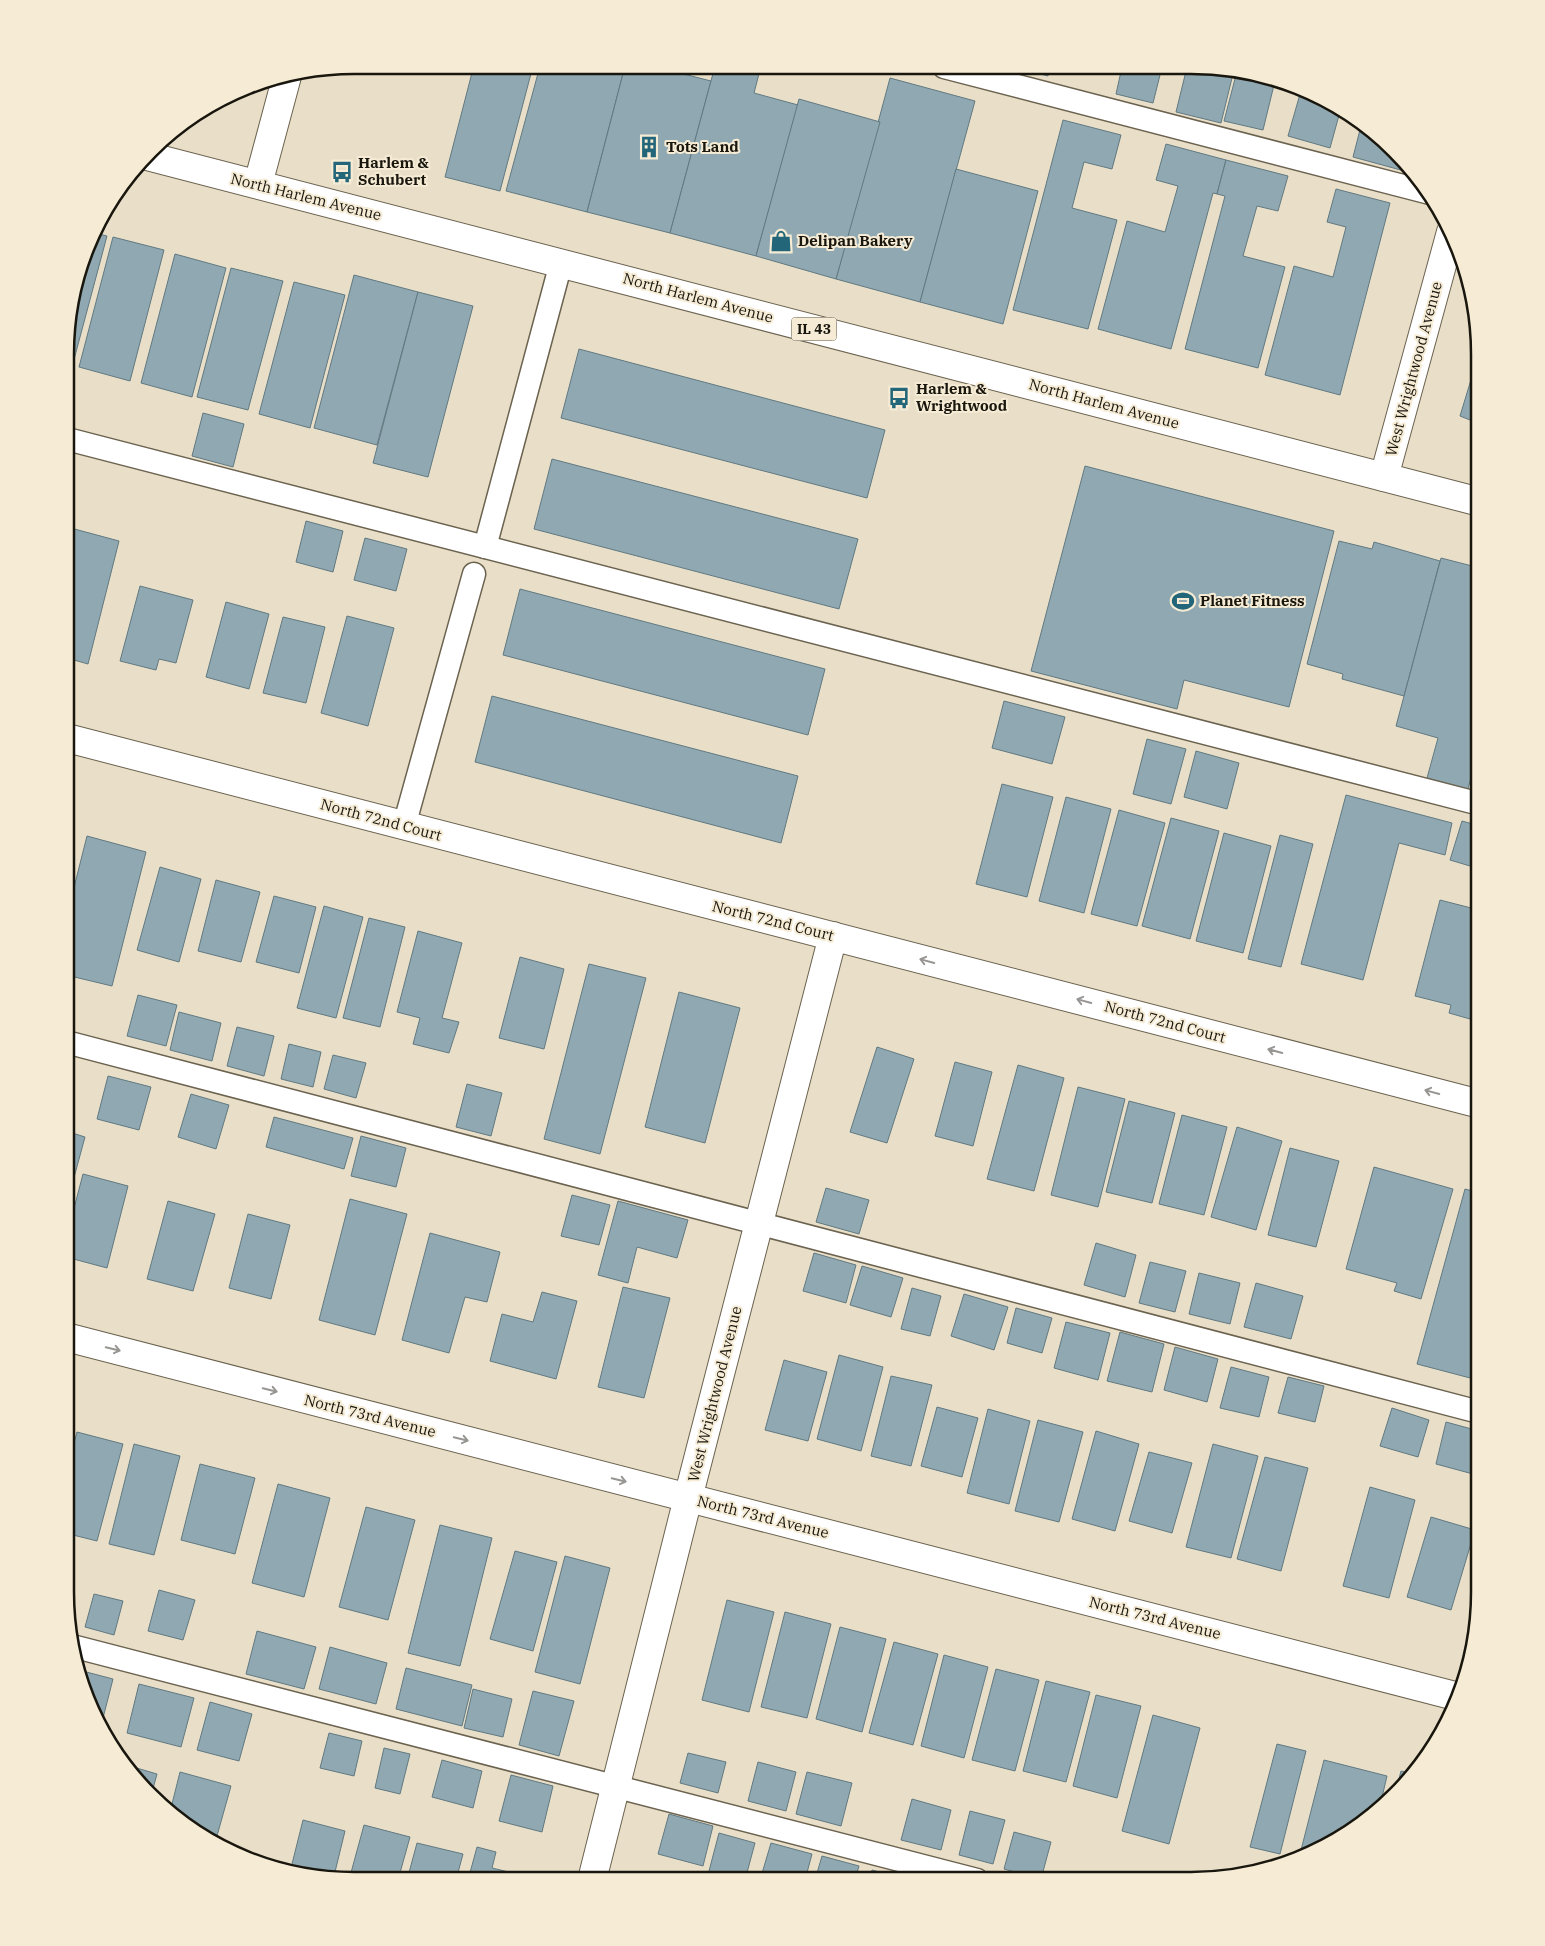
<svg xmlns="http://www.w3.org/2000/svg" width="1545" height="1946" viewBox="0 0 1545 1946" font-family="'IBM Plex Serif',serif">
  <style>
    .building { fill: #8fa8b1; stroke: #617981 }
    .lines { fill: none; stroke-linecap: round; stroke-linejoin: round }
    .service-casing { stroke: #6b624f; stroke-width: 25 }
    .minor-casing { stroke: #6b624f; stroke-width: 30 }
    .primary-casing { stroke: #6b624f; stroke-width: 30 }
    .service { stroke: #fff; stroke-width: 22 }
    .minor { stroke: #fff; stroke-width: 28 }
    .primary { stroke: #fff; stroke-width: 28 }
    .oneway { stroke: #989693 }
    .labels { text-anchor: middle; stroke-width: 4; stroke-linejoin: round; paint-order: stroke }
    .shield { fill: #f6ecd6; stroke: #5b564a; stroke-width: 1 }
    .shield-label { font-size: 14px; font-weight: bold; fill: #19160e }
    .poi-label { font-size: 15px; font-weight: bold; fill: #19160e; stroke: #f6ecd6; text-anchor: start }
    .street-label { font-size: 15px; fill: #19160e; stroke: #f6ecd6 }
    .rim { fill: none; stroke: #19160e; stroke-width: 2.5 }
  </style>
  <rect width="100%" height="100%" fill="#e9dfc9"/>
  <g class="building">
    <polygon points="474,65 533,66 500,191 445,177"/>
    <polygon points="540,66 625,66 587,212 506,191"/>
    <polygon points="625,66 652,66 711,81 670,233 587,212"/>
    <polygon points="715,66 761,66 754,93 798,105 756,256 670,233"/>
    <polygon points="1013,67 1050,67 1048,76"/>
    <polygon points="1122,67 1162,67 1153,103 1116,94"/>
    <polygon points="1187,67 1207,67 1233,74 1221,123 1176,112"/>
    <polygon points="1236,75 1274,85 1263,130 1224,121"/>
    <polygon points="890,78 975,101 920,302 836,279"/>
    <polygon points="1302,87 1341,108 1330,148 1288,136"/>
    <polygon points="799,99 880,122 836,279 756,256"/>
    <polygon points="1063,120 1121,135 1112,169 1084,162 1072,208 1117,220 1088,329 1013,310"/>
    <polygon points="1362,122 1408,163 1408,172 1353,157"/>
    <polygon points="1166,144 1226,160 1217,194 1213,193 1171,349 1098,329 1127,221 1165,232 1178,186 1156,180"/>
    <polygon points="1226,160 1288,176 1278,211 1257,206 1243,256 1285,267 1258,368 1185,349 1225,196 1217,194"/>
    <polygon points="956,169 1038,191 1003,324 920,302"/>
    <polygon points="1336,189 1390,203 1340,395 1265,375 1294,266 1333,277 1346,227 1327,222"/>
    <polygon points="95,233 107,236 72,367 67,366 68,315"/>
    <polygon points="113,237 164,250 130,381 79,367"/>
    <polygon points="175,254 226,268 192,397 141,383"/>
    <polygon points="231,268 283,281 248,410 197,397"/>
    <polygon points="354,275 418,292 377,445 314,428"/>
    <polygon points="294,282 345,295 310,428 259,414"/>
    <polygon points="418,292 473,306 428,477 373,463"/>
    <polygon points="579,349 885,430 867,498 561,418"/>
    <polygon points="1480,350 1480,435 1474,424 1470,420 1460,416"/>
    <polygon points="203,413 244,424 233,467 192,456"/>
    <polygon points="552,459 858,539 839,609 534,529"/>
    <polygon points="1085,466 1334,531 1289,707 1184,680 1177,709 1031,671"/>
    <polygon points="306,521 343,531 333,572 296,562"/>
    <polygon points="67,527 119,541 88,664 67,658"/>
    <polygon points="365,538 407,549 396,591 354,580"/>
    <polygon points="1339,541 1372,549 1374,542 1440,561 1404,696 1342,679 1343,674 1307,664"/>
    <polygon points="1441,558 1480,568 1480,744 1468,789 1427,778 1438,738 1396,726"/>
    <polygon points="140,586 193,600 176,663 159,659 156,670 120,661"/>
    <polygon points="520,589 825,669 808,735 503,655"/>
    <polygon points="226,602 269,614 249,689 206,677"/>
    <polygon points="347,616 394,628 368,726 321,713"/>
    <polygon points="283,617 325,627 306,703 263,693"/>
    <polygon points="492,696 798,776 781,843 475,762"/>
    <polygon points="1004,701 1065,717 1052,764 992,748"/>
    <polygon points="1147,739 1186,749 1171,804 1133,794"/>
    <polygon points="1196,751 1239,763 1227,809 1184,797"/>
    <polygon points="1002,784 1053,797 1027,897 976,884"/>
    <polygon points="1346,795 1452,823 1445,855 1399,843 1363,980 1301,964"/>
    <polygon points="1066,797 1111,809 1084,913 1039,901"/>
    <polygon points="1119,810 1165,823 1137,926 1091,914"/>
    <polygon points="1171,818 1219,831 1190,939 1142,926"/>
    <polygon points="1462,821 1480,826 1480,869 1450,860"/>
    <polygon points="1224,833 1271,846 1243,953 1196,941"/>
    <polygon points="1280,835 1313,844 1281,967 1248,959"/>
    <polygon points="87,836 146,852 112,986 66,975 66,919"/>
    <polygon points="160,867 201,879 179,962 137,950"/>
    <polygon points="216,880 260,892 241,962 198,951"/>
    <polygon points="274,896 316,907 299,973 256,962"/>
    <polygon points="1440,900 1479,910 1480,908 1480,980 1470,1019 1449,1013 1451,1005 1415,996"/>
    <polygon points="324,906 363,917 336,1018 297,1008"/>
    <polygon points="369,918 405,927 380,1027 343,1018"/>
    <polygon points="418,931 462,943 442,1018 459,1022 449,1053 413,1044 420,1018 397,1012"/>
    <polygon points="520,957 564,969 544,1049 499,1038"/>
    <polygon points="589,964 646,978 600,1154 544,1139"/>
    <polygon points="679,992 740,1008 705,1143 645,1127"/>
    <polygon points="138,995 177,1005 166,1046 127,1036"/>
    <polygon points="179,1012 221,1023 212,1061 170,1050"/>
    <polygon points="237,1027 274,1036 264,1076 227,1066"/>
    <polygon points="289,1044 321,1052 313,1087 281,1079"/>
    <polygon points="877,1047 914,1059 887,1143 850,1132"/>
    <polygon points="333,1055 366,1063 356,1098 324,1089"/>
    <polygon points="955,1062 992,1072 973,1146 935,1136"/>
    <polygon points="1018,1065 1064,1078 1034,1191 987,1179"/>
    <polygon points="108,1076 151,1087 139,1130 97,1119"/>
    <polygon points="467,1084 502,1093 491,1136 456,1127"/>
    <polygon points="1078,1087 1125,1099 1098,1207 1051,1195"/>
    <polygon points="191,1094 229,1105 216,1149 178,1137"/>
    <polygon points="1129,1101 1175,1113 1152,1203 1106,1192"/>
    <polygon points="1182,1115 1227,1127 1204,1215 1159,1204"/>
    <polygon points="274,1117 353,1138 344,1169 266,1147"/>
    <polygon points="1237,1127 1282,1141 1256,1230 1211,1217"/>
    <polygon points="66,1131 85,1137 66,1207"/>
    <polygon points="361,1136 406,1148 396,1187 351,1176"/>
    <polygon points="1290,1148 1339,1161 1316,1247 1268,1235"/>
    <polygon points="1374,1167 1453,1189 1421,1299 1394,1291 1397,1283 1346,1269"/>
    <polygon points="83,1174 128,1186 107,1268 66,1257 66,1239"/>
    <polygon points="826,1188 869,1200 859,1234 816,1222"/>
    <polygon points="1465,1189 1480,1193 1480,1359 1474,1379 1417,1364"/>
    <polygon points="572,1195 610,1205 599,1245 561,1236"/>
    <polygon points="350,1199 407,1214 375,1335 319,1320"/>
    <polygon points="168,1201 215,1214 193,1291 147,1279"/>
    <polygon points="618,1201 688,1220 677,1258 637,1247 628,1283 598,1275"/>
    <polygon points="248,1214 290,1225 271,1299 229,1288"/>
    <polygon points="430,1233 500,1252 487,1302 465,1297 449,1353 402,1340"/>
    <polygon points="1096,1243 1136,1255 1125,1297 1084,1285"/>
    <polygon points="814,1253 856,1265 846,1303 803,1291"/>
    <polygon points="1150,1262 1186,1271 1175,1312 1139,1303"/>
    <polygon points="862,1266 903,1278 891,1317 850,1305"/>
    <polygon points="1199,1273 1240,1283 1230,1324 1189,1314"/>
    <polygon points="1256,1283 1303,1296 1291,1339 1244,1327"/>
    <polygon points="623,1287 670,1298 644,1398 598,1387"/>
    <polygon points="912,1288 941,1296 930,1336 901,1329"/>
    <polygon points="542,1292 577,1301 556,1379 490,1361 502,1314 533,1322"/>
    <polygon points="964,1294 1008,1307 994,1350 951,1336"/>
    <polygon points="1016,1308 1052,1318 1042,1353 1007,1343"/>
    <polygon points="1066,1322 1110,1333 1098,1380 1054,1368"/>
    <polygon points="1120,1332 1164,1344 1152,1392 1107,1381"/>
    <polygon points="1175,1347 1218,1359 1207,1402 1164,1390"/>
    <polygon points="839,1355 883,1367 861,1451 817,1439"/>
    <polygon points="784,1360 827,1372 808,1441 765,1430"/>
    <polygon points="1231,1367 1269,1377 1259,1417 1220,1408"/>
    <polygon points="891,1376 932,1385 911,1466 871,1456"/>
    <polygon points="1288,1377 1324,1386 1315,1422 1278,1413"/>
    <polygon points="937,1407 978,1418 962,1477 921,1466"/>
    <polygon points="1392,1408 1429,1420 1418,1457 1380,1446"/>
    <polygon points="988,1409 1030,1421 1009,1504 967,1493"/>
    <polygon points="1038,1420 1083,1432 1059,1522 1015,1511"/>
    <polygon points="1446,1422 1479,1431 1479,1450 1473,1474 1436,1464"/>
    <polygon points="1096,1431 1139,1444 1115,1531 1072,1519"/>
    <polygon points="77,1432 123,1444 97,1541 65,1533 65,1477"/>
    <polygon points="134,1444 180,1456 154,1555 109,1544"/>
    <polygon points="1213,1444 1258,1456 1231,1558 1186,1547"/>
    <polygon points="1149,1452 1192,1463 1172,1533 1129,1521"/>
    <polygon points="1265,1457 1308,1468 1281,1571 1237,1559"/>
    <polygon points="200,1464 255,1478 235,1554 181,1540"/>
    <polygon points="278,1484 330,1498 304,1597 252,1583"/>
    <polygon points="1370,1487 1415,1500 1389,1598 1343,1586"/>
    <polygon points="366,1507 415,1520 388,1620 339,1607"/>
    <polygon points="1431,1517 1475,1530 1451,1610 1407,1597"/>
    <polygon points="440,1525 492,1538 460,1666 408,1653"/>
    <polygon points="515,1551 557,1562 533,1651 490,1639"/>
    <polygon points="565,1556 610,1568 580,1684 535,1672"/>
    <polygon points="159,1590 195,1600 183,1640 148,1631"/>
    <polygon points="94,1594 123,1601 114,1635 85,1627"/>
    <polygon points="727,1600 774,1612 749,1712 702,1700"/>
    <polygon points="785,1612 831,1624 807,1718 761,1707"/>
    <polygon points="840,1627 886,1639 862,1732 816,1719"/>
    <polygon points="257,1631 316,1647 304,1689 246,1674"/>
    <polygon points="894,1642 938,1654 913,1745 869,1733"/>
    <polygon points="330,1647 387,1663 376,1704 319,1689"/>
    <polygon points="944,1655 988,1667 964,1758 921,1746"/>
    <polygon points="406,1668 472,1685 462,1726 396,1709"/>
    <polygon points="75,1669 113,1679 103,1718 95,1715"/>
    <polygon points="996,1669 1039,1680 1015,1771 972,1760"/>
    <polygon points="1046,1681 1090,1692 1066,1782 1023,1771"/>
    <polygon points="139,1684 194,1698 181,1747 127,1733"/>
    <polygon points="473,1689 512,1699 503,1737 464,1728"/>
    <polygon points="533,1691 574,1701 559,1756 519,1745"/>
    <polygon points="1096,1695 1141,1706 1117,1798 1073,1786"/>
    <polygon points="210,1702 252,1714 239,1761 197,1750"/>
    <polygon points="1153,1715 1200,1728 1169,1844 1122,1831"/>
    <polygon points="329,1733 362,1741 354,1776 320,1768"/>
    <polygon points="1277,1744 1306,1751 1280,1854 1250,1847"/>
    <polygon points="384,1748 410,1754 400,1794 375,1788"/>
    <polygon points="688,1753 726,1762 718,1793 680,1783"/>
    <polygon points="442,1760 482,1771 473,1808 432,1797"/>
    <polygon points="1324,1760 1387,1776 1379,1810 1336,1843 1299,1858"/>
    <polygon points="758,1762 796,1772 786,1811 748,1801"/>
    <polygon points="123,1764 157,1774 151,1796 137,1783"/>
    <polygon points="1401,1771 1413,1774 1394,1798"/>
    <polygon points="180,1772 231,1786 215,1843 193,1833 170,1812"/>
    <polygon points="807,1772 852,1783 841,1826 796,1814"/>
    <polygon points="511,1775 553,1786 542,1832 499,1821"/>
    <polygon points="912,1799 951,1810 941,1850 901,1840"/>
    <polygon points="970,1811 1005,1820 993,1864 959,1855"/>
    <polygon points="669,1814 713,1826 703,1866 658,1854"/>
    <polygon points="303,1820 345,1831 333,1880 290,1872"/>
    <polygon points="364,1825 410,1837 398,1880 349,1880"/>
    <polygon points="1014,1832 1051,1842 1041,1879 1004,1869"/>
    <polygon points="719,1833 755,1843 745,1880 709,1871"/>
    <polygon points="417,1843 463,1854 456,1880 407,1880"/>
    <polygon points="771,1843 812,1854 805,1880 760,1880"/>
    <polygon points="477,1847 496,1852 492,1868 517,1874 515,1880 468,1880"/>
    <polygon points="822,1856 859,1866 855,1880 815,1880"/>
    <polygon points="872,1870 910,1880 869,1880"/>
  </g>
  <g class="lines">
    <g class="service-casing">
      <g id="service">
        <polyline points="944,67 1430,193"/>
        <polyline points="67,439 1480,804"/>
        <polyline points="485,547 561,263"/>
        <polyline points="404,826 474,574"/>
        <polyline points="66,1042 1479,1412"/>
        <polyline points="72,1646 977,1880"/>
      </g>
    </g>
    <g class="minor-casing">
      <g id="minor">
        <polyline points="258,184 287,76"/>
        <polyline points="1384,477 1451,232"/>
        <polyline points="67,738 1480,1104"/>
        <polyline points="66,1337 1459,1697"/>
        <polyline points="592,1880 688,1498 833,936"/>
      </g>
    </g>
    <g class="primary-casing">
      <polyline id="primary" points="147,156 1480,502"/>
    </g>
    <use href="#service" class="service"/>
    <use href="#minor" class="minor"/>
    <use href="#primary" class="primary"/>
  </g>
  <defs><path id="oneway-shaft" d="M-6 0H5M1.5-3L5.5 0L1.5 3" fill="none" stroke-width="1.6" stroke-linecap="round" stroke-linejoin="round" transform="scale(1.25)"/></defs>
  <g class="oneway">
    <use href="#oneway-shaft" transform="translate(927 961) rotate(-165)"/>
    <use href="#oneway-shaft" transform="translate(1084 1001) rotate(-165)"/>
    <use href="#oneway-shaft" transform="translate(1275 1051) rotate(-165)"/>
    <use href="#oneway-shaft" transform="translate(1432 1092) rotate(-165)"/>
    <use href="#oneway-shaft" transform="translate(113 1349) rotate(14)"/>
    <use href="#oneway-shaft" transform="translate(270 1390) rotate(14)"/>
    <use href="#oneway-shaft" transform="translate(461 1439) rotate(14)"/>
    <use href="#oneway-shaft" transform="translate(619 1480) rotate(14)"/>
  </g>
  <defs>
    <g id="building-bare" transform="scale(1.725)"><path d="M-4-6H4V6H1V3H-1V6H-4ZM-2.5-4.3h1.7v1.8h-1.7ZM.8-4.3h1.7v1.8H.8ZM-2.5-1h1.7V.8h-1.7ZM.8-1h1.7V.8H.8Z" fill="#236679" stroke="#f6ecd6" stroke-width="2.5" paint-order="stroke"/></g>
    <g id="bus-bare" transform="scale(1.725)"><path d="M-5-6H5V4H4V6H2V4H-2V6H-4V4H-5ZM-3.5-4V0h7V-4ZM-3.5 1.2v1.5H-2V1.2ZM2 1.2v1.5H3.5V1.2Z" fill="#236679" stroke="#f6ecd6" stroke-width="2.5" paint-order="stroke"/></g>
    <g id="shop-bare" transform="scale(1.725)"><path d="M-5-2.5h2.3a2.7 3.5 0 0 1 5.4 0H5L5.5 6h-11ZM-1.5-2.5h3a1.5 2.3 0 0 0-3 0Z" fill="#236679" stroke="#f6ecd6" stroke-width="2.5" paint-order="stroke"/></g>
    <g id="stadium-bare" transform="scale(1.725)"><path d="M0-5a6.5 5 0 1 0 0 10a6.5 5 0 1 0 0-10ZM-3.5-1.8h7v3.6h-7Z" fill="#236679" stroke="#f6ecd6" stroke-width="2.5" paint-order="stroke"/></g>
  </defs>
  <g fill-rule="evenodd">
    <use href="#building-bare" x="649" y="147"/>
    <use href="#bus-bare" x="342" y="172"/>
    <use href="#shop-bare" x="781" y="241"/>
    <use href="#bus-bare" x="899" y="398"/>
    <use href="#stadium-bare" x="1183" y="601"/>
  </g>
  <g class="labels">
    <rect class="shield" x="791.5" y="317.5" width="45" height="23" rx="4"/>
    <g class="shield-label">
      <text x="814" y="334">IL 43</text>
    </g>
    <g class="poi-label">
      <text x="666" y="152">Tots Land</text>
      <text x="358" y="168">Harlem &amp;<tspan x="358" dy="17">Schubert</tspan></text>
      <text x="798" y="246">Delipan Bakery</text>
      <text x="916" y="394">Harlem &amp;<tspan x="916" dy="17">Wrightwood</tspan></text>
      <text x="1200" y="606">Planet Fitness</text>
    </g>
    <g class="street-label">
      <text transform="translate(306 197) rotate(14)" y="5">North Harlem Avenue</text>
      <text transform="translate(698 298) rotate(15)" y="5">North Harlem Avenue</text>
      <text transform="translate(1414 369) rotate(-75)" y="5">West Wrightwood Avenue</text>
      <text transform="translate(1104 404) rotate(15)" y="5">North Harlem Avenue</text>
      <text transform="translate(381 820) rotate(15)" y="5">North 72nd Court</text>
      <text transform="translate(773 921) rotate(14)" y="5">North 72nd Court</text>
      <text transform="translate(1165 1022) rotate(15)" y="5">North 72nd Court</text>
      <text transform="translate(715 1394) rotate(-76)" y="5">West Wrightwood Avenue</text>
      <text transform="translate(370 1416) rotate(14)" y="5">North 73rd Avenue</text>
      <text transform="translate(763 1517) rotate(14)" y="5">North 73rd Avenue</text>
      <text transform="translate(1155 1618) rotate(14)" y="5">North 73rd Avenue</text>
    </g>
  </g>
  <path d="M0 0H1545V1946H0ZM354 74H1191A280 280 0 0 1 1471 354V1592A280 280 0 0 1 1191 1872H354A280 280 0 0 1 74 1592V354A280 280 0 0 1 354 74Z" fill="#f6ecd6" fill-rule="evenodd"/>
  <path class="rim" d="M354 74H1191A280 280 0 0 1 1471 354V1592A280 280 0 0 1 1191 1872H354A280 280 0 0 1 74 1592V354A280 280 0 0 1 354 74Z"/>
</svg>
